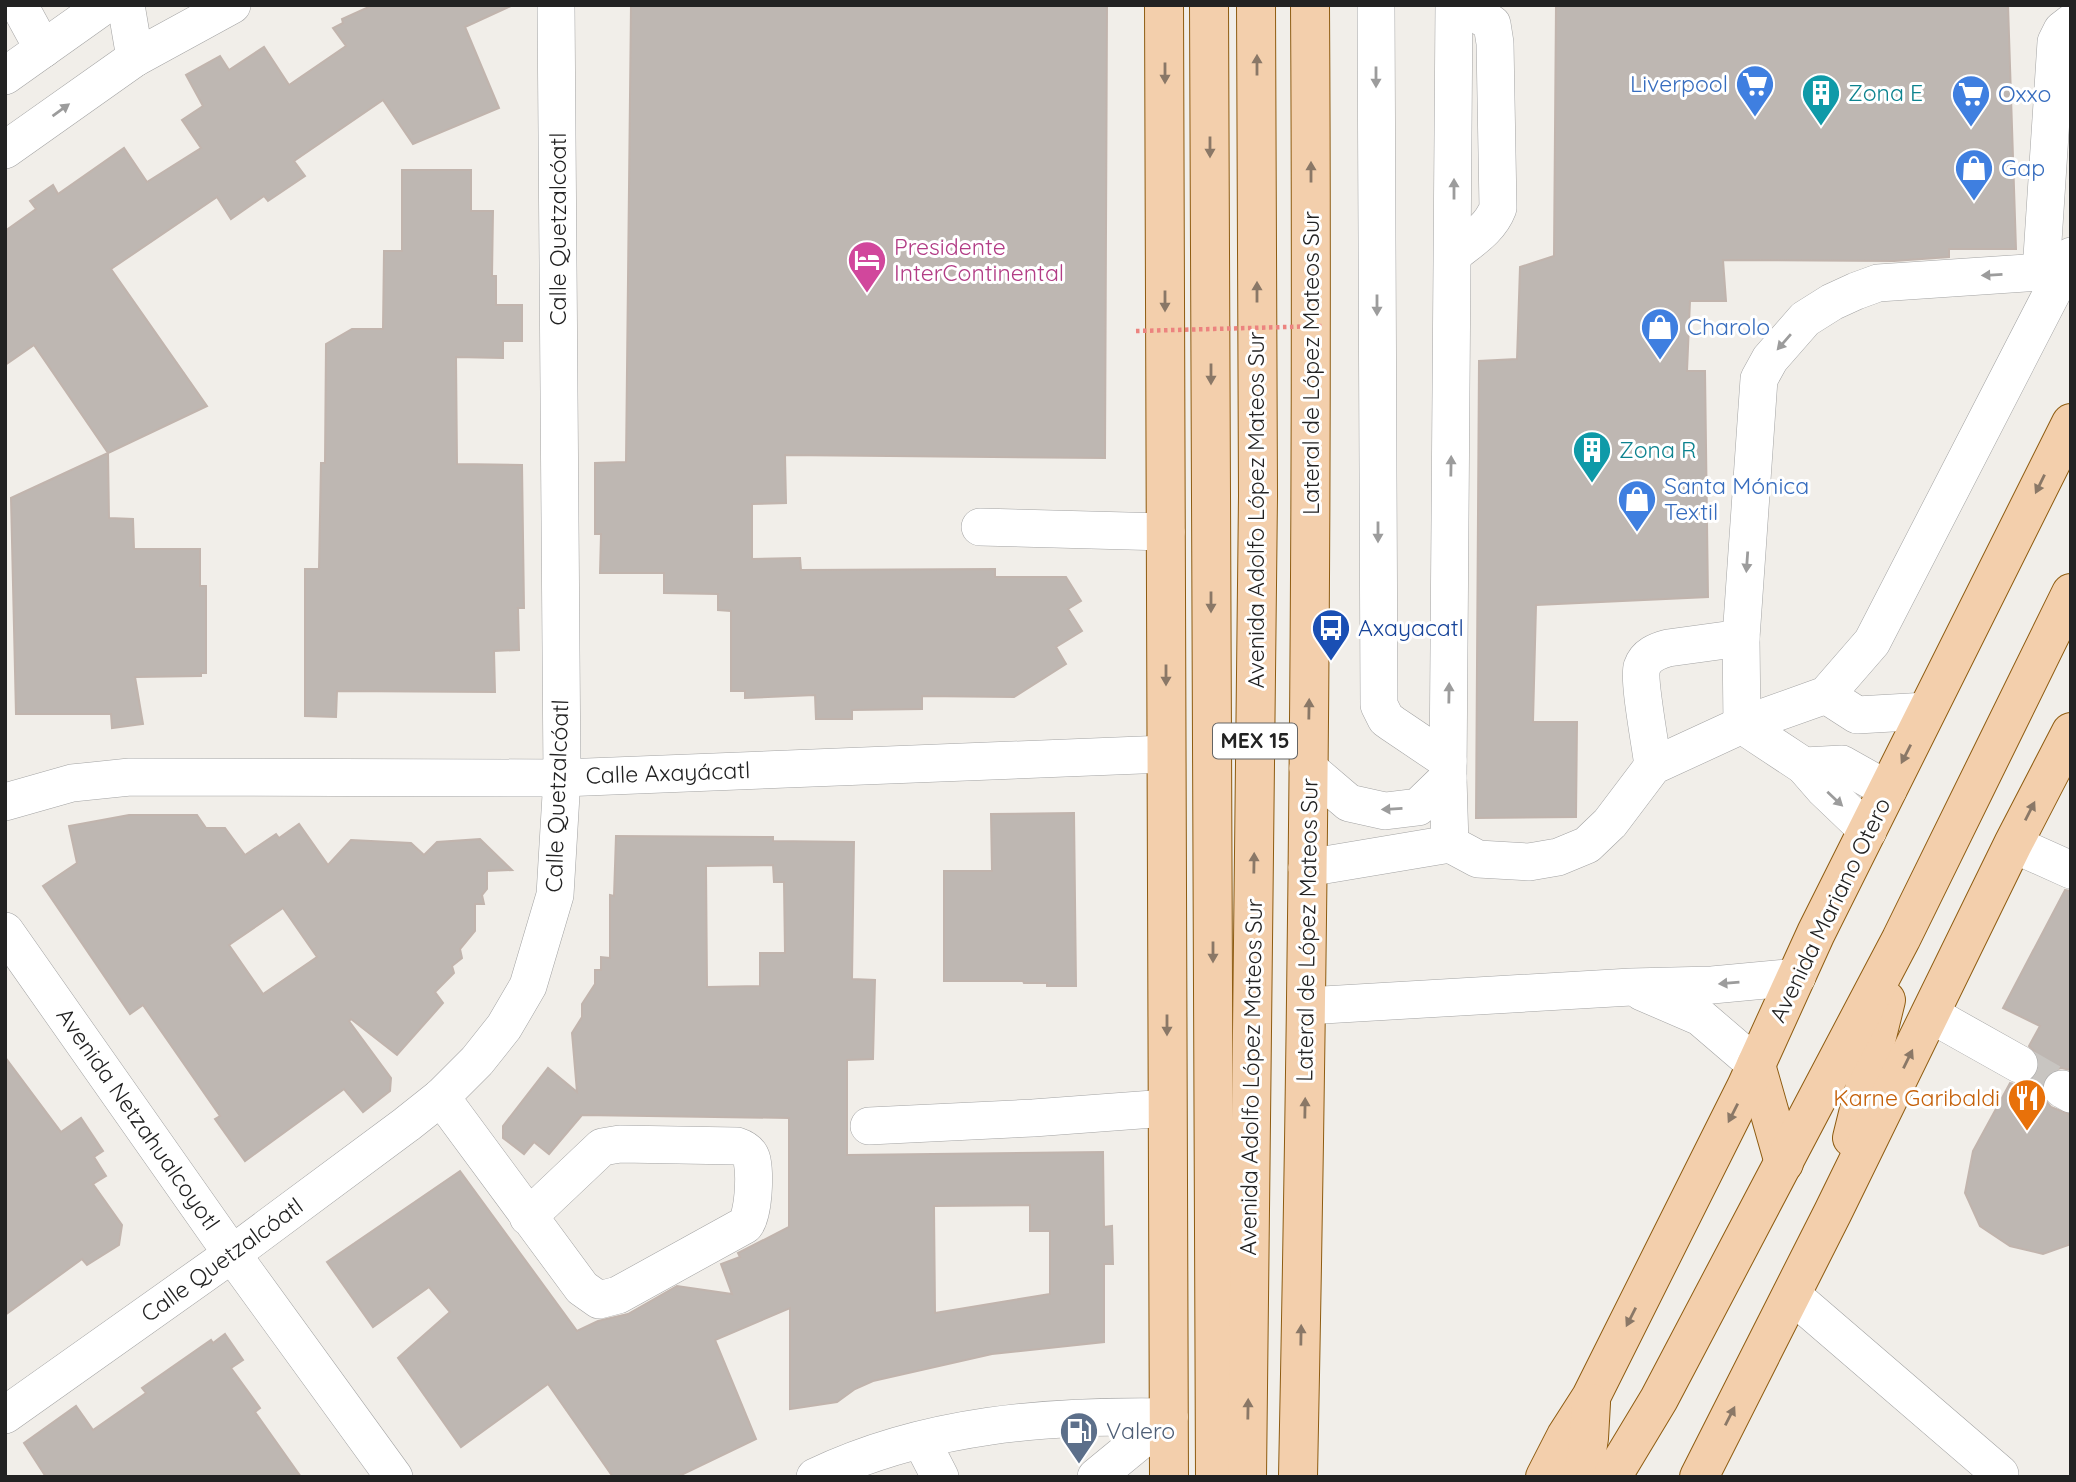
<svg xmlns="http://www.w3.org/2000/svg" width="2076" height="1482" viewBox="0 0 2076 1482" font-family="Quicksand,sans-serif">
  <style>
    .building { fill: #beb7b2; stroke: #c1b4ad; stroke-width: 2; fill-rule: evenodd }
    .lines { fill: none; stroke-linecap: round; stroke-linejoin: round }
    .minor-tunnel { stroke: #c8c5c1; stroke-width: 37; stroke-dasharray: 37 18; stroke-linecap: butt }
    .minor-casing { stroke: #a3a3a3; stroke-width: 38 }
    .major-casing { stroke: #8e5c11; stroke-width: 40 }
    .minor { stroke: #fff; stroke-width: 37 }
    .major { stroke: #f3cfac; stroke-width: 38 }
    .path-bridge { stroke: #ec837f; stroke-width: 4.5; stroke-dasharray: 3.5 3.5; stroke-linecap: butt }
    .oneway { fill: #8a7867 }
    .oneway2 { fill: #9c9c9c }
    .labels { text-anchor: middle; stroke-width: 6; stroke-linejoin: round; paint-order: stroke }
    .shield { fill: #fff; stroke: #646464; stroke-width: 2 }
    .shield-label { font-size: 21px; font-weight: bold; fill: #222 }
    .shop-label { font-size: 23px; fill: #366cbe; stroke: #fff; text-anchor: start }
    .culture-label { font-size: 23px; fill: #0d838f; stroke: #fff; text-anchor: start }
    .street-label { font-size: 23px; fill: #222; stroke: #fff }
    .hotel-label { font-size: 23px; fill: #b23c85; stroke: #fff; text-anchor: start }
    .transit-label { font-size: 23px; fill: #164399; stroke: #fff; text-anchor: start }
    .food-label { font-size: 23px; fill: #c56008; stroke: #fff; text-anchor: end }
    .service-label { font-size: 23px; fill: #4e5e75; stroke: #fff; text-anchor: start }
  </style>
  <rect width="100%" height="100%" fill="#f1eee9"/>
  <g class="building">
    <polygon points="373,5 513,5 465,27 499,108 413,144 383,100 294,161 305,176 268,201 264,196 231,219 217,197 111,269 207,406 108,453 109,518 133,519 134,549 200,549 200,586 206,586 206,673 201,673 201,676 135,677 143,724 112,728 111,714 16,714 11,498 108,453 34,345 5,365 5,231 36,209 30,201 53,185 58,194 124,148 147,182 201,148 182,120 203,106 186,75 220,56 229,70 264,47 289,85 346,46 333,28 343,23 342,19"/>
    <polygon points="631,5 1107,5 1105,458 785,455 786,503 752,504 752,559 800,558 801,570 995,569 995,577 1066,577 1081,601 1068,609 1082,631 1056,647 1066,664 1014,697 922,696 922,709 852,710 852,719 816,719 815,695 745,698 745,691 731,691 731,611 718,610 718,594 664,593 664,573 600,573 601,534 595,534 595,463 626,462"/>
    <polygon points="1556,5 2008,5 2016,249 1949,249 1949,257 1894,261 1723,260 1726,301 1690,301 1687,371 1705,371 1708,597 1536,605 1533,722 1577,722 1576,817 1476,818 1479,361 1517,359 1520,267 1554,256"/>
    <polygon points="402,170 471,170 471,211 493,211 492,276 496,276 496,305 522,305 522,341 503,341 503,358 456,357 457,464 522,465 524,608 518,608 519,650 494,651 495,692 337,691 336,717 305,716 305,569 319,569 321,463 325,463 326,344 352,329 383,329 384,251 402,251"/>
    <polygon points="1074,813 1076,986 1047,986 1047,983 1024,983 1023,981 944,981 944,871 992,871 991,814"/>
    <path d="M129,815H197L206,828H225L245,855L276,834L279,838L299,824L328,865L351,840L411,843L424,855L437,842L480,839L512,870L487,871V889L482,895L484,904H475V931L460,949L462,958L452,966L454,973L435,992L443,1003L397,1055L351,1019L349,1021L391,1078L390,1091L363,1112L344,1089L245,1161L215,1119L220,1116L143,1005L130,1014L43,886L77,863L69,826ZM283,908L317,957L263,994L229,945Z"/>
    <path d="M616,836L773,837V841L854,842L852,979L875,980L873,1059L847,1060V1155L1103,1152L1104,1227L1112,1226L1113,1264H1104V1342L992,1354L873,1381L855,1389L837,1402L790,1409V1308L715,1340L756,1439L677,1477H613L548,1384L461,1447L398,1358L450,1312L429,1287L373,1327L327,1262L460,1171L577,1331L598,1321L628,1314L677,1286L732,1294L721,1264L740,1257L738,1253L789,1227V1118L582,1115L549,1154L534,1142L524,1154L503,1138V1126L548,1068L577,1092L572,1033L582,1017V1004L595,984V970H601V957L610,958V895L614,896ZM773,865L774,882H784L785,953H760V986L707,987L706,866ZM1030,1205V1231H1050V1294L935,1313L934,1206Z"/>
    <polygon points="2065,890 2071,891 2071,1070 2061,1068 2051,1071 2043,1079 2041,1090 2044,1099 2051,1107 2071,1115 2071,1244 2043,1254 2010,1246 1980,1226 1965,1193 1973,1151 2010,1083 2020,1085 2029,1082 2038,1074 2040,1064 2037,1054 2029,1046 2040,1026 2003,1008"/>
    <polygon points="5,1057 61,1132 81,1118 103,1151 94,1157 106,1176 93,1184 122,1225 119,1245 87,1265 82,1259 5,1315"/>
    <polygon points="225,1334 243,1360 231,1368 260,1408 255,1412 301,1477 46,1477 24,1443 76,1406 93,1430 146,1393 142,1388 211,1340 213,1343"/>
  </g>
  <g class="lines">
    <polyline class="minor-tunnel" points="2019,1064 2062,1089"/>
    <g class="minor-casing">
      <g id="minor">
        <polyline points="19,5 43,49"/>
        <polyline points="126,5 135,58"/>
        <polyline points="1376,5 1379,705 1386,719 1393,724 1448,761"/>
        <polyline points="1454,5 1448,778 1450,844 1478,859 1529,862 1558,857 1587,845 1610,823 1653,766 1742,725 1826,695 1872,642 2071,256"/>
        <polyline points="5,76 105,5"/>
        <polyline points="5,150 135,58 232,5"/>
        <path d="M1454,254C1471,240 1490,229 1498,208L1495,43L1492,24L1464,5"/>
        <polyline points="2041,272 2056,42 2062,30 2071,23"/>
        <polyline points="980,527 1166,532"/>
        <polyline points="1826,695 1857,715 1927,711"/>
        <path d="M1653,766C1651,748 1638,680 1642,667C1646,655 1657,651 1668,648L1741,638"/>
        <polyline points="1804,766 1842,764 1888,790"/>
        <polyline points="1308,768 1349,803 1385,811 1418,807 1448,778"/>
        <polyline points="5,802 72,783 130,777 562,778 1166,754"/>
        <polyline points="1868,831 1824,789 1804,766 1742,725 1741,638 1759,379 1770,359 1805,319 1832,302 1856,291 1878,283 2041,272 2058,281"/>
        <polyline points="2013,844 2071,870"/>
        <polyline points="1307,868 1450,844"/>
        <polyline points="5,931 232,1254 394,1477"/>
        <polyline points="1642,992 1700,1017 1756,1065"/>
        <polyline points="1306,1006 1631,987 1712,985 1797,977"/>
        <polyline points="1930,1014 2019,1064"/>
        <polyline points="2062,1089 2071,1094"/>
        <path d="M441,1097L582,1288L599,1300L618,1295L745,1225C754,1214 755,1175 752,1160C750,1152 743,1148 737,1146L620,1144L602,1147L528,1217"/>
        <polyline points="869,1126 1033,1118 1167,1108"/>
        <polyline points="1792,1295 2000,1474"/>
        <polyline points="5,1415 232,1254 407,1124 441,1097 477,1061 504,1027 528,986 555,895 562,778 556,5"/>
        <polyline points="921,1440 940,1477"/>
        <path d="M815,1477C926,1424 1048,1415 1169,1417"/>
        <polyline points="1096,1477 1169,1417"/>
      </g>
    </g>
    <g class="major-casing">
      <g id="major">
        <polyline points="1164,5 1169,1477"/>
        <polyline points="1209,5 1215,1477"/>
        <polyline points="1756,1065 1784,1163"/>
        <polyline points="1852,1138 1886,1000"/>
        <polyline points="1247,1477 1258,496 1256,5"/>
        <path d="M1298,1477C1308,986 1313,496 1310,5"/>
        <polyline points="1545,1477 1566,1436 1591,1397 1746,1087 1816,933 2071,423"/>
        <polyline points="1583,1477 1589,1438 1591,1403"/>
        <polyline points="1612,1477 1659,1399 1901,939 2071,593"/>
        <polyline points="1699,1477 1833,1212 2013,844 2071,732"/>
      </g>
    </g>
    <use href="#minor" class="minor"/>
    <use href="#major" class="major"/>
    <polyline class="path-bridge" points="1136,331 1323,326"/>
  </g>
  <defs><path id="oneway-solid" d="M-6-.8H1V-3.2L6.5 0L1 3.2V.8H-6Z" transform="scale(1.75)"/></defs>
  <g class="oneway">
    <use href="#oneway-solid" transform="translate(1257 65) rotate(-90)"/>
    <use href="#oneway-solid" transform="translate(1165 73) rotate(90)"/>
    <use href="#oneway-solid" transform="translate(1210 147) rotate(90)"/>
    <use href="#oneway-solid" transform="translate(1311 172) rotate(-90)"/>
    <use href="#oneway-solid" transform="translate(1257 292) rotate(-90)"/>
    <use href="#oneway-solid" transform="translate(1165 301) rotate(90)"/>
    <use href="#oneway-solid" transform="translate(1211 374) rotate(90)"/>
    <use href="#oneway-solid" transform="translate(2040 484) rotate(116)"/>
    <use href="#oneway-solid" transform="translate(1211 602) rotate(90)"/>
    <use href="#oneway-solid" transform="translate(1166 675) rotate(90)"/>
    <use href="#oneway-solid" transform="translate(1309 709) rotate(-89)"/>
    <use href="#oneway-solid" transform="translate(1906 754) rotate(117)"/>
    <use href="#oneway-solid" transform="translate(2030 811) rotate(-63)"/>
    <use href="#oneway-solid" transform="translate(1254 863) rotate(-89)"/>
    <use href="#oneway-solid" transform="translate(1213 952) rotate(90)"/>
    <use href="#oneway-solid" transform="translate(1167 1025) rotate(90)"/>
    <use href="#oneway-solid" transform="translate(1908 1059) rotate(-64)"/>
    <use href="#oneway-solid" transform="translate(1305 1108) rotate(-89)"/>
    <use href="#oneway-solid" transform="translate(1733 1113) rotate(117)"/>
    <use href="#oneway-solid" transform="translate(1631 1317) rotate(117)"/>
    <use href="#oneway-solid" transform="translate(1301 1335) rotate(-89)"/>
    <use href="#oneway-solid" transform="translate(1248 1409) rotate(-89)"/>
    <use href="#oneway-solid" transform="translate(1730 1416) rotate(-63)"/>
  </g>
  <g class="oneway2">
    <use href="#oneway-solid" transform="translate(1376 77) rotate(90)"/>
    <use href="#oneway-solid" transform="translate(61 110) rotate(-36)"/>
    <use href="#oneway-solid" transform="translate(1454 189) rotate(-90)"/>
    <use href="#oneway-solid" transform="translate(1992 275) rotate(177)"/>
    <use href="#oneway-solid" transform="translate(1377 305) rotate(90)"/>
    <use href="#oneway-solid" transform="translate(1784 342) rotate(131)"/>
    <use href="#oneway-solid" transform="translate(1451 466) rotate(-89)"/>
    <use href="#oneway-solid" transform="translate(1378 532) rotate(90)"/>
    <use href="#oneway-solid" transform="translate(1747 562) rotate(94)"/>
    <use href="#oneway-solid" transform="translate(1449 693) rotate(-89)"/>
    <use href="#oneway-solid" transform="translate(1835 799) rotate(43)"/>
    <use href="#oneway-solid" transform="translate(1392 809) rotate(177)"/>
    <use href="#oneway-solid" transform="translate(1729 983) rotate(175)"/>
  </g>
  <defs>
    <g id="supermarket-pin" transform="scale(2.0125)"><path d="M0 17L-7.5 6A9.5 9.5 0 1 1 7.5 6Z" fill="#3f7fe0" stroke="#fff"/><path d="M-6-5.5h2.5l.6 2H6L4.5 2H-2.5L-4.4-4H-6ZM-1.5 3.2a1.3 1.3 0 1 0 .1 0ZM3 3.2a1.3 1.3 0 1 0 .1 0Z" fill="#fff"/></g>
    <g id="building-pin" transform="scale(2.0125)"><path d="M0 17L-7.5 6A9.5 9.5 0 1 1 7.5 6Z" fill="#0f9aa8" stroke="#fff"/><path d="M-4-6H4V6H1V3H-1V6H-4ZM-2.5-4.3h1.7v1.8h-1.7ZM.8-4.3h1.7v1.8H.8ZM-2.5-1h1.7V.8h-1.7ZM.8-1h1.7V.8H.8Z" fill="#fff"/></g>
    <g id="shop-pin" transform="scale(2.0125)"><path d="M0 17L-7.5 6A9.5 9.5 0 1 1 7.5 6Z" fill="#3f7fe0" stroke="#fff"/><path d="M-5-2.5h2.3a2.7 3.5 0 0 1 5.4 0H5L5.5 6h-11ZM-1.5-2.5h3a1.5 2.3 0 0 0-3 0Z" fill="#fff"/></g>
    <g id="hotel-pin" transform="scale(2.0125)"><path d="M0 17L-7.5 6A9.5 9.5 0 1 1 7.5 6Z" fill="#d1479c" stroke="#fff"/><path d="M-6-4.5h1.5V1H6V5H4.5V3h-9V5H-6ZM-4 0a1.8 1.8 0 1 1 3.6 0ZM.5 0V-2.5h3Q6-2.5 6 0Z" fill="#fff"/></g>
    <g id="bus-pin" transform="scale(2.0125)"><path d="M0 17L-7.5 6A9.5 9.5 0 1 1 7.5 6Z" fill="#1a4fb4" stroke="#fff"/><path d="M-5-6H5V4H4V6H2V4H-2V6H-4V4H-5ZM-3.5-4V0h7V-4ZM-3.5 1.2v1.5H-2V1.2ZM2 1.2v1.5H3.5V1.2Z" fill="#fff"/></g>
    <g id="restaurant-pin" transform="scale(2.0125)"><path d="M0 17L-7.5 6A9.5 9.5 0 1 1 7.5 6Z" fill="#e8710a" stroke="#fff"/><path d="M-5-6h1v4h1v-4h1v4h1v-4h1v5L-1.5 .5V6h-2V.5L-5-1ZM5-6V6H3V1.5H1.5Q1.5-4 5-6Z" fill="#fff"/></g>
    <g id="fuel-pin" transform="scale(2.0125)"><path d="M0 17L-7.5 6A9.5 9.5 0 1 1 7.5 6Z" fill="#5c6f8a" stroke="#fff"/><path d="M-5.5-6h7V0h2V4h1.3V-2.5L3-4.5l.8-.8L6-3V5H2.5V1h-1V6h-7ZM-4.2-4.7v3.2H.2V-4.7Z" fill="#fff"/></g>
  </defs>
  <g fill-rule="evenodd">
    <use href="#supermarket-pin" x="1755" y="84"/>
    <use href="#building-pin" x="1821" y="93"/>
    <use href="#supermarket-pin" x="1971" y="94"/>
    <use href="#shop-pin" x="1974" y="168"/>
    <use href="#hotel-pin" x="867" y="260"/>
    <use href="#shop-pin" x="1660" y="327"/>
    <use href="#building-pin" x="1592" y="450"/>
    <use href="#shop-pin" x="1637" y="499"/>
    <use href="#bus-pin" x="1331" y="628"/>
    <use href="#restaurant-pin" x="2027" y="1098"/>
    <use href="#fuel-pin" x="1079" y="1431"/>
  </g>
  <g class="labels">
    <rect class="shield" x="1213" y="723.5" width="84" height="35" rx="5"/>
    <g class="shield-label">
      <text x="1255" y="748">MEX 15</text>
    </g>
    <g class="shop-label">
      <text x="1728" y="92" text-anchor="end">Liverpool</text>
      <text x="1998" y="102">Oxxo</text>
      <text x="2001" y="176">Gap</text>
      <text x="1687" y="335">Charolo</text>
      <text x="1664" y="494">Santa Mónica<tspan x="1664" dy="26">Textil</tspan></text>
    </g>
    <g class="culture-label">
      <text x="1848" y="101">Zona E</text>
      <text x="1619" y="458">Zona R</text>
    </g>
    <g class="street-label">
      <text transform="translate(558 229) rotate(-90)" y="8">Calle Quetzalcóatl</text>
      <text transform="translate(1311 363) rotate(-90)" y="8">Lateral de López Mateos Sur</text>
      <text transform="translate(1256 510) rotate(-90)" y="8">Avenida Adolfo López Mateos Sur</text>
      <text transform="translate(668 773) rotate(-2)" y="8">Calle Axayácatl</text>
      <text transform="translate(557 796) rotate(-88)" y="8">Calle Quetzalcóatl</text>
      <text transform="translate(1830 910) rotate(-64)" y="8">Avenida Mariano Otero</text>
      <text transform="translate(1307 930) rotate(-89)" y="8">Lateral de López Mateos Sur</text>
      <text transform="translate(1251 1077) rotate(-89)" y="8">Avenida Adolfo López Mateos Sur</text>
      <text transform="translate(138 1119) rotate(55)" y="8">Avenida Netzahualcoyotl</text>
      <text transform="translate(222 1260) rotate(-36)" y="8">Calle Quetzalcóatl</text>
    </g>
    <g class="hotel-label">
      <text x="894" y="255">Presidente<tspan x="894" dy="26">InterContinental</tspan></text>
    </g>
    <g class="transit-label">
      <text x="1358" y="636">Axayacatl</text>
    </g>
    <g class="food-label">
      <text x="2000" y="1106">Karne Garibaldi</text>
    </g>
    <g class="service-label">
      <text x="1106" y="1439">Valero</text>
    </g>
  </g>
  <rect width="2076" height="1482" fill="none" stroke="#222222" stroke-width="14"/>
</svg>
